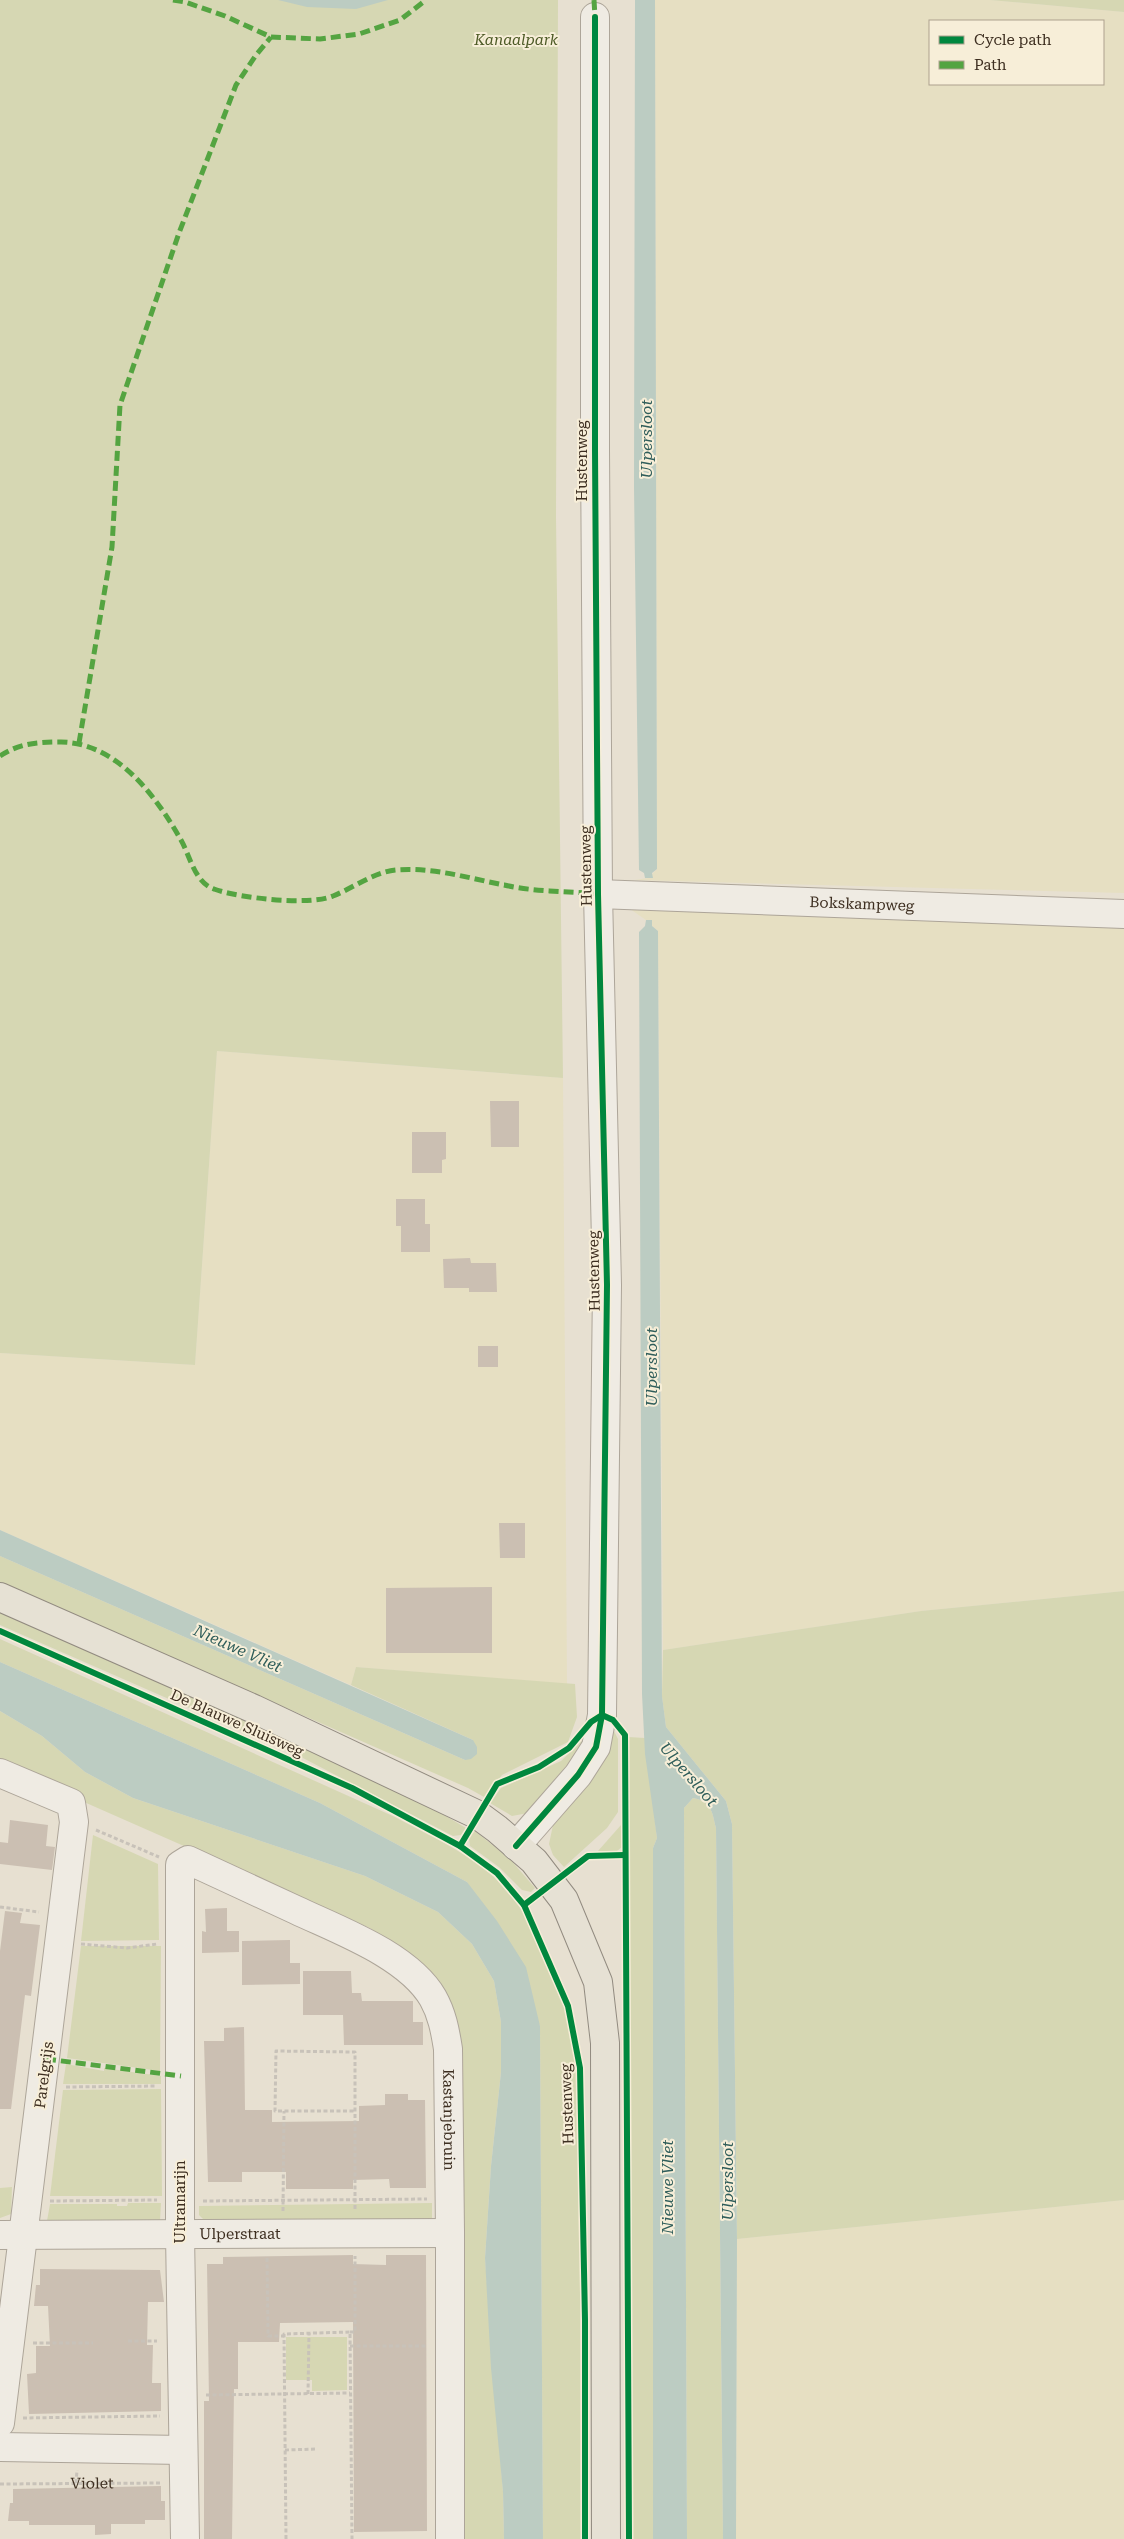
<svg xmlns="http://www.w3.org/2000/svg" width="1124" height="2539" viewBox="0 0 1124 2539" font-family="'Roboto Serif',serif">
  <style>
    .farmland { fill: #e6dfc2; fill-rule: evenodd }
    .green { fill: #d6d7b3 }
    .water { fill: #bcccc2 }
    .building { fill: #cbbfb2 }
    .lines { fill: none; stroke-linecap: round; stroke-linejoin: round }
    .minor-casing { stroke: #ada599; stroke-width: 30 }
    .major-casing { stroke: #928b80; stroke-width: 30 }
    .path { stroke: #c8c2b9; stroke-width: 3; stroke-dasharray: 4 2.5; stroke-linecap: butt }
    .minor { stroke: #efebe3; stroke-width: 28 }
    .major { stroke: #e6e1d4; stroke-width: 28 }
    .quiet { stroke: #54a441; stroke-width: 5; stroke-dasharray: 10 5; stroke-linecap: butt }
    .cycleway-casing { stroke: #f7eed8; stroke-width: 9 }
    .cycleway { stroke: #00873e; stroke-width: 6 }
    .labels { text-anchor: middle; stroke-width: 4; stroke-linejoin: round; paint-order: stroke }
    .park-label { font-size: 15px; font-style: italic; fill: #4d5a26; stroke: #f7eed8 }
    .street-label { font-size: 15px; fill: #3d2e20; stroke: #f7eed8 }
    .water-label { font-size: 16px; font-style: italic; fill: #2f5d5a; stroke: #f7eed8 }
  </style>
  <rect width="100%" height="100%" fill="#e7e0d1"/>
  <g class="farmland">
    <path d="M655,0H990L1124,12V893L635,880L648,878L657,869ZM930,21H1103V84H930Z"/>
    <polygon points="715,908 1124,921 1124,1591 921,1611 663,1650 658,931 652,926 652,920 646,920 630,909"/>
    <polygon points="217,1051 563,1078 567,1684 356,1667 351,1685 0,1530 0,1353 195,1365"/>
    <polygon points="1124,2200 1124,2539 736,2539 737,2239"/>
  </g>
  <g class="green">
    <polygon points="0,0 558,0 556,517 563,1078 217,1051 195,1365 0,1353"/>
    <polygon points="990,0 1124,0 1124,12"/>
    <polygon points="0,1556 465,1760 473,1740 351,1685 356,1667 575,1684 577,1717 568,1742 502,1775 484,1797 468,1788 0,1582"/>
    <polygon points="1124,1591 1124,2200 737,2239 732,1824 726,1801 666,1727 662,1696 663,1650 921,1611"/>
    <polygon points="0,1610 272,1730 434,1809 466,1828 461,1835 453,1836 301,1757 0,1625"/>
    <path d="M0,1639L395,1817C426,1834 469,1853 495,1878C535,1918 564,1980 575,2035C579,2058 578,2083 580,2107L581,2539H543L540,2026L467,1882L320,1803L0,1662Z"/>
    <polygon points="0,1711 42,1736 85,1772 133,1798 365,1876 438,1912 472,1944 494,1981 501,2022 501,2072 491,2166 485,2258 503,2492 504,2539 464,2539 458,2099 406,1954 370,1928 0,1765"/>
    <polygon points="614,1731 618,1739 618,1812 607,1828 564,1867 553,1855 549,1844 553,1825 609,1753"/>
    <polygon points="590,1733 581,1755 528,1813 512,1816 490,1803 501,1788 561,1761"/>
    <polygon points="628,1737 645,1738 657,1838 653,1848 653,2539 632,2539"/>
    <path d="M693,1798C711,1801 712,1811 716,1828L723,2539H687L684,1808Z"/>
    <polygon points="621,1825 622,1847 617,1851 598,1851"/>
    <polygon points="475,1831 510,1859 535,1888 531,1892 522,1890 499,1867 470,1846 469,1837"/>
    <polygon points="93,1835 158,1864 159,1940 81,1941"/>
    <polygon points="81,1946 161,1946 160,2071 67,2058"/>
    <polygon points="66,2064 104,2071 104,2068 161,2076 161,2084 63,2084"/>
    <polygon points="161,2089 162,2196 50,2196 63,2090"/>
    <polygon points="12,2187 11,2214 0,2218 0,2188"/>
    <polygon points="128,2203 161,2203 160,2221 47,2221 50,2204 117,2204 117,2206 127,2206"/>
    <polygon points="432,2203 432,2218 422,2221 204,2220 199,2215 199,2206"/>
    <polygon points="286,2337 347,2337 347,2390 312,2391 312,2380 286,2380"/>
  </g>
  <g class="water">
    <polygon points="278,0 388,0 356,9 307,7"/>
    <polygon points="635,0 655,0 657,869 652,873 653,878 645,878 644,873 639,870 634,487"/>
    <path d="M646,920H652V926L658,931L662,1696L666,1727L726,1801L732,1824L737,2239L736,2539H723L716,1828C712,1811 711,1801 693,1798L684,1808L687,2539H653V1848L657,1838L645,1754L642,1694L639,932L645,926Z"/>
    <polygon points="0,1530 473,1740 477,1747 477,1754 471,1759 465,1760 0,1556"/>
    <polygon points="0,1662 320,1803 467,1882 497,1921 526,1967 540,2026 543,2539 504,2539 503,2492 491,2368 485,2258 491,2166 501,2072 501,2022 494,1981 472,1944 438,1912 365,1876 133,1798 85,1772 42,1736 0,1711"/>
  </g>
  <g class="building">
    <polygon points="490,1101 519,1101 519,1147 491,1147"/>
    <polygon points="412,1132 446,1132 446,1159 442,1160 442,1173 412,1173"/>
    <polygon points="396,1199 425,1199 425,1224 430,1224 430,1252 401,1252 401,1226 396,1226"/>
    <polygon points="470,1258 471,1263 496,1263 497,1292 469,1292 469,1288 444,1288 443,1259"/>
    <rect x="478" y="1346" width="20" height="21"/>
    <polygon points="499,1523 525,1523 525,1558 500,1558"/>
    <polygon points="492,1587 492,1653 386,1653 386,1588"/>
    <polygon points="10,1820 48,1825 46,1846 55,1847 52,1870 0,1864 0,1842 8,1843"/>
    <polygon points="227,1908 227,1931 239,1931 239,1952 202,1953 202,1931 206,1932 205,1909"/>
    <polygon points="5,1911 22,1913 20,1923 40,1925 31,1996 25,1995 11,2109 0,2109 0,1951"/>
    <polygon points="290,1940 290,1963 300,1963 300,1984 242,1985 242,1941"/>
    <polygon points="303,1971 351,1971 352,1993 361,1993 362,2001 413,2001 413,2022 423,2022 423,2045 344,2045 343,2015 303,2015"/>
    <polygon points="244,2027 245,2110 272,2110 272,2122 359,2121 359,2106 385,2105 385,2094 408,2094 408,2100 425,2100 426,2188 390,2188 389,2179 353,2180 353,2189 286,2189 286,2172 242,2172 242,2182 208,2182 204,2041 224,2041 224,2028"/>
    <polygon points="353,2255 353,2264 386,2265 386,2255 426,2255 427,2531 354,2532 353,2322 280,2323 279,2342 238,2342 238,2389 234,2389 232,2539 204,2539 204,2401 209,2401 207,2264 223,2264 223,2257"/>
    <polygon points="40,2269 160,2270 164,2302 148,2302 147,2345 153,2345 152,2383 161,2383 161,2411 29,2414 27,2374 36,2373 36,2346 50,2346 48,2306 34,2306 36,2285 40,2285"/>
    <polygon points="161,2486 161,2501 165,2501 165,2520 145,2520 145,2524 111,2524 111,2534 95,2535 95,2525 29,2525 29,2521 8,2521 10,2503 13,2503 13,2489"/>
  </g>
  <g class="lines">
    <g class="minor-casing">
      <g id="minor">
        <path id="s2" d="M598,894L1124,914"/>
        <polyline points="0,1773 71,1803 74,1822 0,2423"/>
        <polyline points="516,1846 578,1775 596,1747 602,1715 607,1285 598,894 595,450 595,17"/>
        <path id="s3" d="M0,2235L450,2233"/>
        <polyline points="0,2447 183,2450"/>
        <path id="s4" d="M185,2539L180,2234V1865L188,1860C224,1877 260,1893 296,1910C338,1930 408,1955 433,1998C442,2014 445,2030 448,2049L450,2233V2539"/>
      </g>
    </g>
    <g class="major-casing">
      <polyline id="major" points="0,1597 254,1709 478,1815 497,1829 534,1861 564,1900 598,1982 605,2043 606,2539"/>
    </g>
    <g class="path">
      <polyline points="96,1830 159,1857"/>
      <polyline points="0,1907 39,1912"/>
      <polyline points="81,1944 127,1948 157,1944"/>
      <polyline points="66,2087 157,2086"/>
      <polyline points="50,2201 157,2200"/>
      <polyline points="203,2201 427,2199"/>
      <polyline points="355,2209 355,2052 276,2051 275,2111 355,2111"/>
      <polyline points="283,2211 284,2111"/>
      <polyline points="267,2258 268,2336 284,2336"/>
      <polyline points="350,2332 355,2332 355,2256"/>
      <polyline points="128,2341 157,2341"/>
      <polyline points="33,2343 93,2343"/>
      <polyline points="350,2346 427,2346"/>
      <polyline points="308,2394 309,2333"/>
      <polyline points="206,2395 350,2393"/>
      <polyline points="23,2418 160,2416"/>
      <polyline points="285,2450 317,2449"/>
      <polyline points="76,2483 77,2470"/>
      <path id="s1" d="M0,2484L161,2483"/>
      <polyline points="286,2539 284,2334 350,2332 352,2539"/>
    </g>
    <use href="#minor" class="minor"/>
    <use href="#major" class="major"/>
    <g class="quiet">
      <polyline points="173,0 185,2 225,16 271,37 320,39 359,34 400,20 426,0"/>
      <polyline points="594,0 595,17"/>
      <polyline points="79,743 112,547 120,405 179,233 236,85 256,55 271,37"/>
      <path d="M0,756C19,743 39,742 61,742C117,743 156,796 181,840C190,856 195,883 214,889C238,898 310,906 333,896C353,888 374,872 396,870C433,867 468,878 504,885C534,892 568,891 598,894"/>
      <polyline points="46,2059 181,2076"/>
    </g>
    <g class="cycleway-casing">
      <g id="cycleway">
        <polyline points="0,1631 352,1788 460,1846 497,1873 524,1905 568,2006 580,2068 585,2320 585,2539"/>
        <polyline points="602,1715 613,1720 625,1735 629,2539"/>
        <polyline points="460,1846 497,1784 539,1767 569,1748 591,1722 602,1715"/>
        <polyline points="516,1846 578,1775 596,1747 602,1715 607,1285 598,894 595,450 595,17"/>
        <polyline points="524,1905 588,1856 625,1855"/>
      </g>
    </g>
    <use href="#cycleway" class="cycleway"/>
  </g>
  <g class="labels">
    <g class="park-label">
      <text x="516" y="45">Kanaalpark</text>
    </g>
    <g class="street-label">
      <text transform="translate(582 461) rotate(-90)" y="5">Hustenweg</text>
      <text transform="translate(586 866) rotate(-91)" y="5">Hustenweg</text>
      <text dy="5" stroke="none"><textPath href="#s2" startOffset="264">Bokskampweg</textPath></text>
      <text transform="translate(594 1271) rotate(-91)" y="5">Hustenweg</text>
      <text transform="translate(237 1723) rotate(24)" y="5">De Blauwe Sluisweg</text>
      <text transform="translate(44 2075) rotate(-83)" y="5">Parelgrijs</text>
      <text transform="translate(567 2104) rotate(-92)" y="5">Hustenweg</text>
      <text dy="5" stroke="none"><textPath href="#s4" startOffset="1092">Kastanjebruin</textPath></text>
      <text transform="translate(180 2202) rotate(-90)" y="5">Ultramarijn</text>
      <text dy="5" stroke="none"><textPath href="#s3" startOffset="240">Ulperstraat</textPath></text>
      <text dy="5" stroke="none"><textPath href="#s1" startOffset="92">Violet</textPath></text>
    </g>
    <g class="water-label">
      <text transform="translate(646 439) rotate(-90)" y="6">Ulpersloot</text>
      <text transform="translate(651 1367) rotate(-90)" y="6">Ulpersloot</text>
      <text transform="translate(238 1648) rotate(24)" y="6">Nieuwe Vliet</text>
      <text transform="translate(689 1774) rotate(49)" y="6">Ulpersloot</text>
      <text transform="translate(727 2181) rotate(-90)" y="6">Ulpersloot</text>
      <text transform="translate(667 2187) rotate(-90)" y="6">Nieuwe Vliet</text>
    </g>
  </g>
  <rect x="929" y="20" width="175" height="65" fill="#f7eed8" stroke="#ada18e"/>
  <rect x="939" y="36" width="25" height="8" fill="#00873e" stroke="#ada18e"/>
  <text x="974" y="45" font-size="15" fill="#3d2e20">Cycle path</text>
  <rect x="939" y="61" width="25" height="8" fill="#54a441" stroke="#ada18e"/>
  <text x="974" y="70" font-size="15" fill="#3d2e20">Path</text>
</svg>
